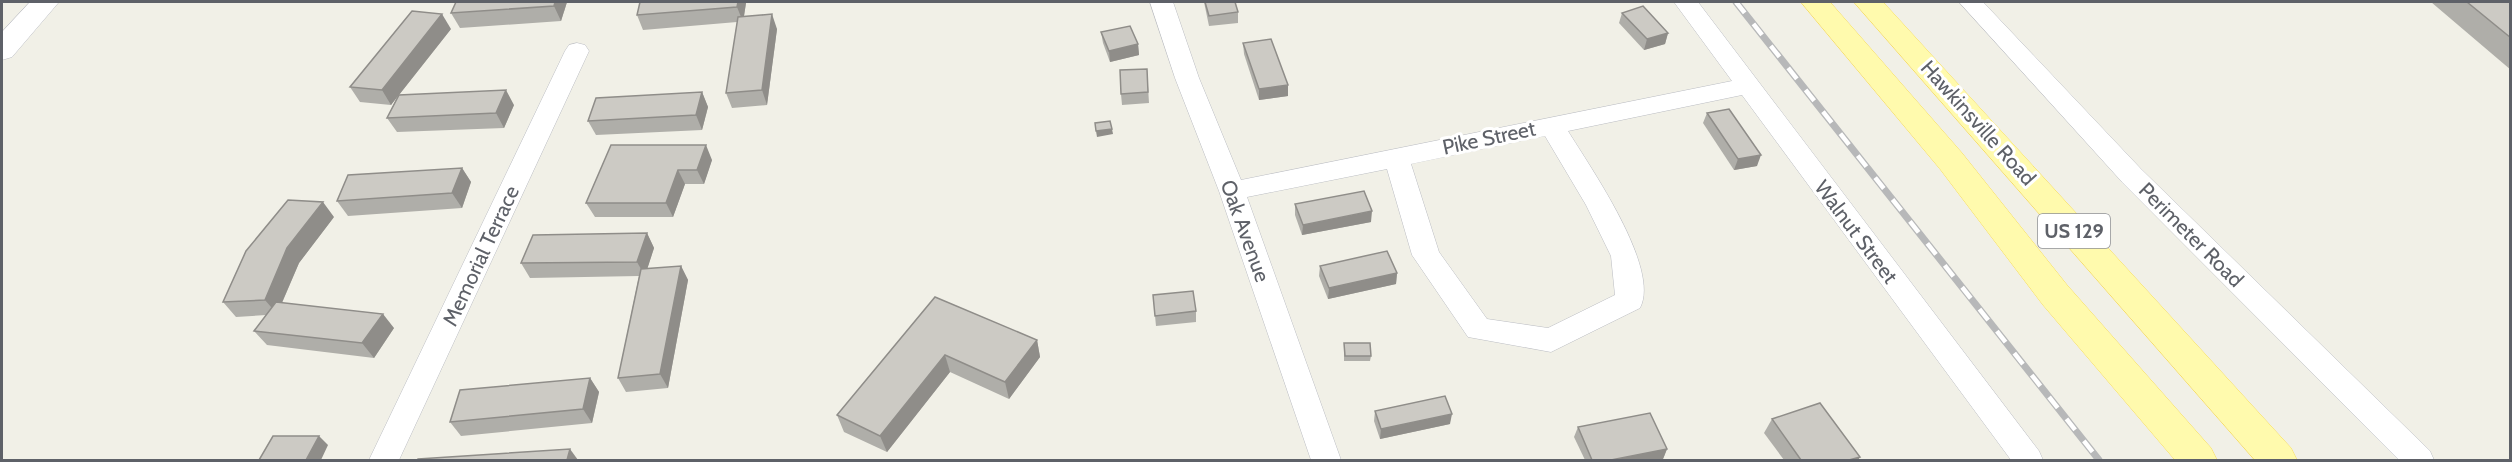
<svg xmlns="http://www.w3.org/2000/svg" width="2512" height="462" viewBox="0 0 2512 462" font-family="Cabin,sans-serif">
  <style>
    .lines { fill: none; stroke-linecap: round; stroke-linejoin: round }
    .street-casing { stroke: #bbbdc3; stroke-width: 1 }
    .secondary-casing { stroke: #bcbec5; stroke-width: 1 }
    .primary-casing { stroke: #f8db58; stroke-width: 1 }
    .street { fill: #fff; fill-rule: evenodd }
    .secondary { fill: #fff; fill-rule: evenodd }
    .primary { fill: #fffaad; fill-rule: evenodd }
    .rail-casing { stroke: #b7b8b9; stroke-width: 7 }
    .rail { stroke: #fff; stroke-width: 4.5; stroke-dasharray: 14; stroke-linecap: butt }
    .wall { fill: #afaea9 }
    .shaded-wall { fill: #8f8d89 }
    .building { fill: #cccac4; stroke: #8f8d89; stroke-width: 1.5 }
    .labels { text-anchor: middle; stroke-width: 6; stroke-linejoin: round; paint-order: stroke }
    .shield { fill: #fff; stroke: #8e9095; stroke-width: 1.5 }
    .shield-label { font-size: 20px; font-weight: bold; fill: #5e6168 }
    .street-label { font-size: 21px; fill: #5e6168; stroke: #fff }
  </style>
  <rect width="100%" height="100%" fill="#f1f0e7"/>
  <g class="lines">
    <g class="street-casing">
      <g id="street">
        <path d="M1150,2H1173L1199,78L1241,180L1732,81L1674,2H1698L2039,451L2043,460H2011L1742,95L1568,131C1590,167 1661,268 1640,308L1551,352L1468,337L1412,255L1387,169L1247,197L1341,460H1311L1219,191L1175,78ZM1545,136L1586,205L1611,256L1615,295L1548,328L1487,319L1439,252L1411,164Z"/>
        <polygon points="1959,2 1983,2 2141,169 2430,451 2434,460 2399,460 2123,183"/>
        <polygon points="577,43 585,45 589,51 399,460 369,460 565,51 569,45"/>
      </g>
    </g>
    <g class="secondary-casing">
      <polygon id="secondary" points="30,2 59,2 12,57 2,60 2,32"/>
    </g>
    <g class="primary-casing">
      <g id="primary">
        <polygon points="1801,2 1830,2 1962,153 2067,285 2211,448 2217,460 2175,460 2043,305 1940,169"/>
        <polygon points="1854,2 1883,2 2291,448 2297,460 2255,460"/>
      </g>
    </g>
    <use href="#street" class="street"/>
    <use href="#secondary" class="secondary"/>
    <use href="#primary" class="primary"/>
    <g class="rail-casing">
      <polyline id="rail" points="1736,2 2099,460"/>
    </g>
    <use href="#rail" class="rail"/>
  </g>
  <g class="wall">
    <polygon points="567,2 561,21 460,28 451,13"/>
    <polygon points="1204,2 1235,2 1238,12 1238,23 1209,26"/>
    <polygon points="2431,2 2511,2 2511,70"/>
    <polygon points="746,3 744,16 777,29 767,105 732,108 726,93 737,22 643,30 637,15"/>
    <polygon points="1622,13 1668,33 1665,44 1644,50 1619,23"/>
    <polygon points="451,29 399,95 514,105 504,128 397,132 387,118 398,95 391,105 360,102 350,87"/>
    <polygon points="1101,32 1138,44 1139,55 1110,62 1103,43"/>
    <polygon points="1243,43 1288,96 1259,100 1244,54"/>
    <polygon points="1147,69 1149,103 1122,105 1121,94"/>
    <polygon points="702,92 708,107 702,130 596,135 588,121"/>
    <polygon points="1707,113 1757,166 1734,170 1703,123"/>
    <polygon points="611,145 712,160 704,184 685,184 673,217 595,217 586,203"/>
    <polygon points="462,168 471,182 462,208 348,216 337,201"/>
    <polygon points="1295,204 1371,222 1302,235 1295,215"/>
    <polygon points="334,217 299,263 282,303 394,328 374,358 267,345 254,331 266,315 236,317 223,302"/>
    <polygon points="647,233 654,248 647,269 681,266 688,280 668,388 626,392 618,378 639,276 530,278 521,263"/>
    <polygon points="1320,266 1397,273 1396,284 1328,299 1319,276"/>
    <polygon points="1153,295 1196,311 1196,322 1156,326"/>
    <polygon points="935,297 1037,340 1040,357 1009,399 950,372 887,452 844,432 837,415"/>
    <polygon points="1344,343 1371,356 1370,361 1344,361"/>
    <polygon points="590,378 599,392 592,423 461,436 450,422"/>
    <polygon points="1375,411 1450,424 1380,439 1374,421"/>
    <polygon points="1772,419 1860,457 1858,460 1784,460 1764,433"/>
    <polygon points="1578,427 1667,449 1663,459 1655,460 1585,460 1574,437"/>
  </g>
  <g class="shaded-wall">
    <polygon points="555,2 567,2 561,21 554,6"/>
    <polygon points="738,2 745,2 746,3 743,22 737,7"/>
    <polygon points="442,14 451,29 391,105 382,90"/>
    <polygon points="772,14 777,29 767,105 762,90"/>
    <polygon points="1668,33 1665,44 1644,50 1647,39"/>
    <polygon points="1138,44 1139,55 1110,62 1109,51"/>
    <polygon points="1288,85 1288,96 1259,100 1259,89"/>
    <polygon points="506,90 514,105 504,128 496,113"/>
    <polygon points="702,92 708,107 702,130 696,115"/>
    <polygon points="1112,129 1113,134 1097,137 1096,131"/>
    <polygon points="706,145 712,160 704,184 697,170"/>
    <polygon points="1761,155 1757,166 1734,170 1738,159"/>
    <polygon points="462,168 471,182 462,208 452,193"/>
    <polygon points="678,170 685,184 673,217 666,203"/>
    <polygon points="323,202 334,217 299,263 277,314 265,300 287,248"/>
    <polygon points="1372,211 1371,222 1302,235 1303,225"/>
    <polygon points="647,233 654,248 645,276 637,262"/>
    <polygon points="681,266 688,280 668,388 660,374"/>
    <polygon points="1397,273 1396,284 1328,299 1329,288"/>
    <polygon points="383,314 394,328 374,358 362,343"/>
    <polygon points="1037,340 1040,357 1009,399 1005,382"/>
    <polygon points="945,355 950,372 887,452 880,436"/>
    <polygon points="590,378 599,392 592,423 583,409"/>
    <polygon points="1452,414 1450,424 1380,439 1381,429"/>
    <polygon points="319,436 328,445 321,460 306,460"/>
    <polygon points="570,449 578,460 567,460"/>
    <polygon points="1667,449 1663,459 1655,460 1611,460"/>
    <polygon points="1860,457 1858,460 1849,460"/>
  </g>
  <g class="building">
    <polygon points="456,2 555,2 554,6 451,13"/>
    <polygon points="640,2 738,2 737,7 637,15"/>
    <polygon points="1205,2 1235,2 1238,12 1209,16"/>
    <polygon points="2467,2 2511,2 2511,38"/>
    <polygon points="1643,6 1668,33 1647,39 1622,13"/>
    <polygon points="412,11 442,14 382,90 350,87"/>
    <polygon points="772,14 762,90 726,93 738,17"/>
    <polygon points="1130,26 1138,44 1109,51 1101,32"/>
    <polygon points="1271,39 1288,85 1259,89 1243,43"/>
    <polygon points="1147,69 1148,92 1121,94 1120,70"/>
    <polygon points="506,90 496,113 387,118 399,95"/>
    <polygon points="702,92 696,115 588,121 596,98"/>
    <polygon points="1729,109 1761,155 1738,159 1707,113"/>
    <polygon points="1110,121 1112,129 1096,131 1095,123"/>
    <polygon points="611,145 706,145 697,170 678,170 666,203 586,203"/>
    <polygon points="462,168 452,193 337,201 348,175"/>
    <polygon points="1364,191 1372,211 1303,225 1295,204"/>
    <polygon points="288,200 323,202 287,248 265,300 223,302 246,251"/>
    <polygon points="647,233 637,262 521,263 533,235"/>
    <polygon points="1387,251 1397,273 1329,288 1320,266"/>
    <polygon points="681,266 660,374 618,378 641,269"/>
    <polygon points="1193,291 1196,311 1155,316 1153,295"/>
    <polygon points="935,297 1037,340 1005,382 945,355 880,436 837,415"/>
    <polygon points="276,302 383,314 362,343 254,331"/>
    <polygon points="1344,343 1370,343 1371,356 1345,356"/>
    <polygon points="590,378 583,409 450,422 460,390"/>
    <polygon points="1445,396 1452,414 1381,429 1375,411"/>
    <polygon points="1820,403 1860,457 1849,460 1801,460 1772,419"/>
    <polygon points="1650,413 1667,449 1611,460 1592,460 1578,427"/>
    <polygon points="273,436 319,436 306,460 259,460"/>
    <polygon points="570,449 567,460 417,460 418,459"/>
  </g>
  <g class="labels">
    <rect class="shield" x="2038" y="214" width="72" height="34" rx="4.5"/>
    <g class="shield-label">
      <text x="2074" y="238">US 129</text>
    </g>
    <g class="street-label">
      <text transform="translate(1978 123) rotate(48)" y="7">Hawkinsville Road</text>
      <text transform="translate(1489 138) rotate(-12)" y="7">Pike Street</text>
      <text transform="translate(1245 231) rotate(70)" y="7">Oak Avenue</text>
      <text transform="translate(1856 232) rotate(53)" y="7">Walnut Street</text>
      <text transform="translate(2191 235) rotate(45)" y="7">Perimeter Road</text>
      <text transform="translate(481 256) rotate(-65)" y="7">Memorial Terrace</text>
    </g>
  </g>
  <rect width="2512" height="462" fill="none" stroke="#5e6168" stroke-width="6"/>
</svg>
